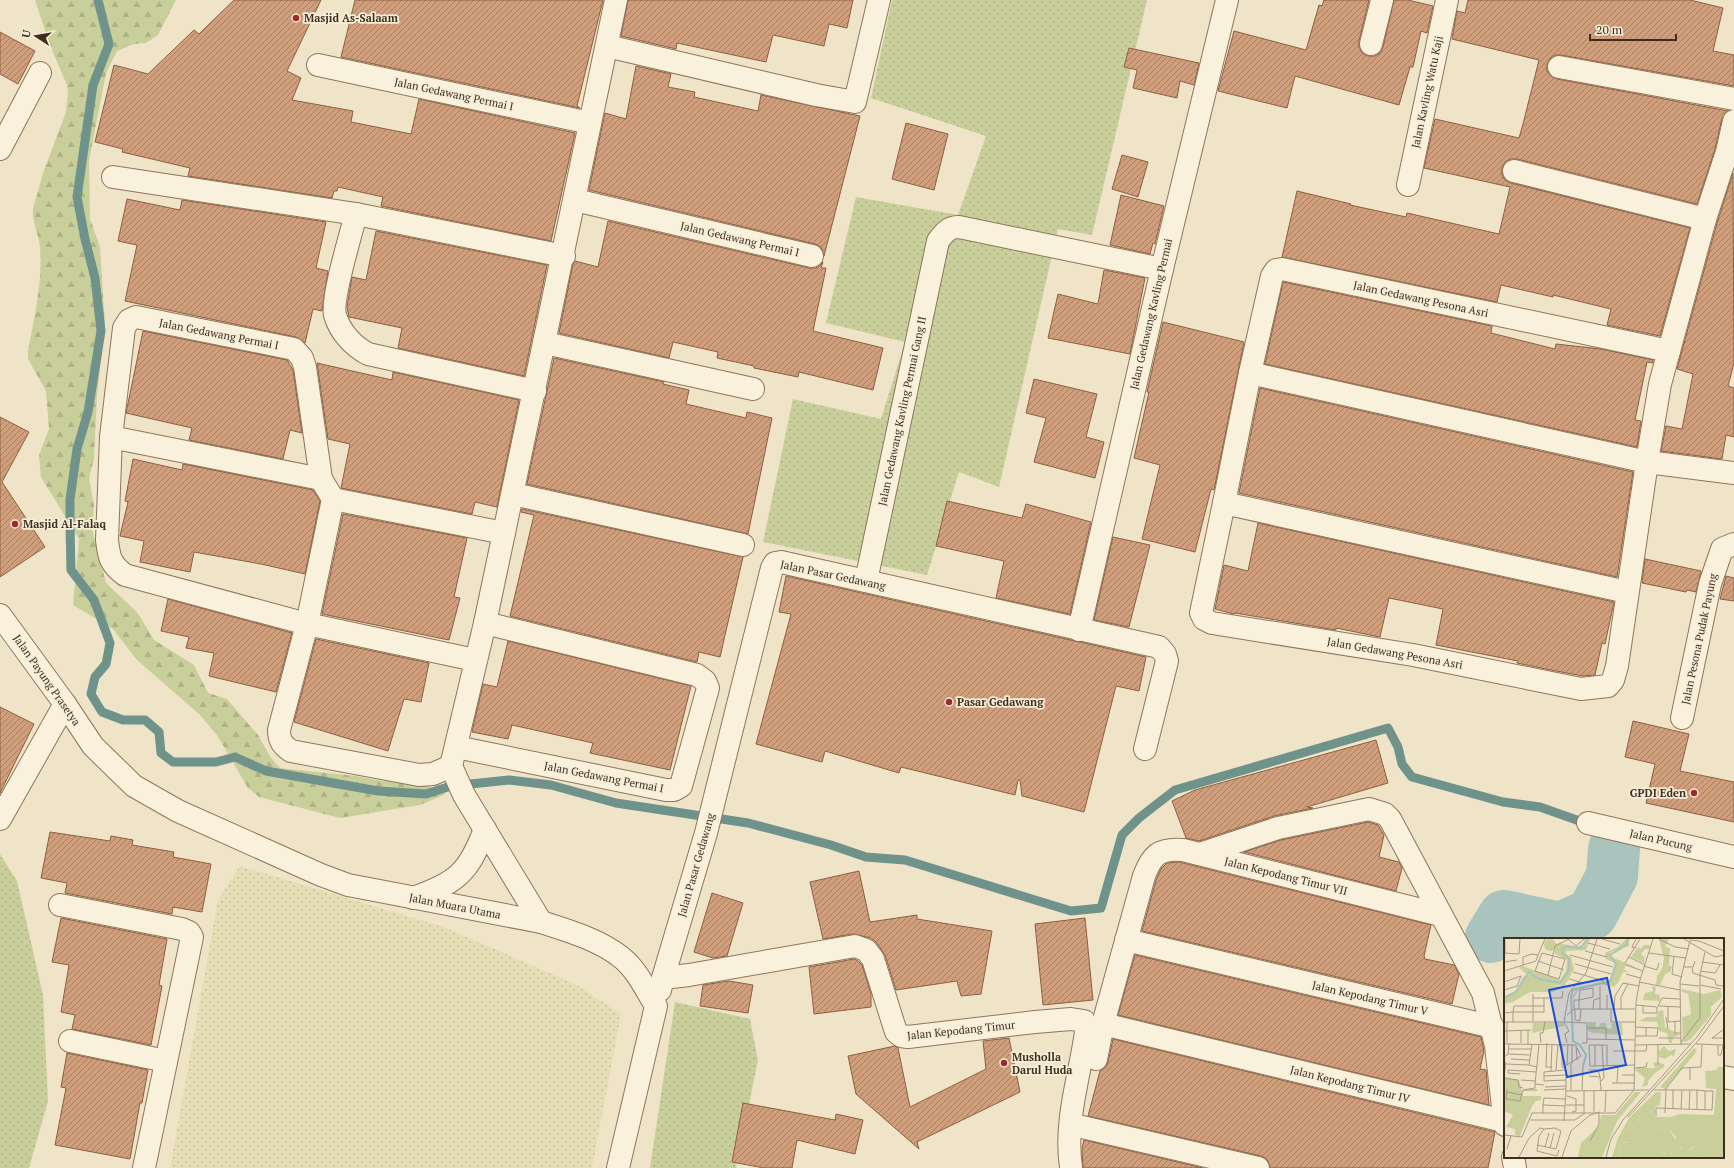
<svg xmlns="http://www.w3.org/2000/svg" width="1734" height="1168" viewBox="0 0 1734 1168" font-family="'PT Serif',serif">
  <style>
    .farmland { fill: url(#farmland-dots) }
    .green { fill: url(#green-dots) }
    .forest { fill: url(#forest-firs) }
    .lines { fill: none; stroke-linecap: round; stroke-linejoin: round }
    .stream { stroke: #6f938a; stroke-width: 9 }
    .river { stroke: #a9c4bc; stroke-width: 52 }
    .building { fill: url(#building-hatch); stroke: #8d5f41 }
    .minor-casing { stroke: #8d765c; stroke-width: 24 }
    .minor { stroke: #faf1dc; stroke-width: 22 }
    .poi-dot { fill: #9e2a2b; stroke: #f7eed8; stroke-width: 1.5 }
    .labels { text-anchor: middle; stroke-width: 3.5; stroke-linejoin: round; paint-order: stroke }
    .poi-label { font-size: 11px; font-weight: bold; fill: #3d2e20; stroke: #f7eed8; text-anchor: start }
    .street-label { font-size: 11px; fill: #3d2e20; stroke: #f7eed8 }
    .inset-river { fill: none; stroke: #a9c4bc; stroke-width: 2 }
    .inset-road { fill: none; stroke: #a89b85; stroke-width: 1 }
    .view { fill: #1d4ed8; fill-opacity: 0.15; stroke: #1d4ed8; stroke-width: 2 }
    .inset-edge { fill: none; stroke: #3d2e20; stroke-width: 2 }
  </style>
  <defs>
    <pattern id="farmland-dots" width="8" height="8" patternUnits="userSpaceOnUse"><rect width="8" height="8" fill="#e6deb5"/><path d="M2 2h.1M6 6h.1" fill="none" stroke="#c6bf9b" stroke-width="1.8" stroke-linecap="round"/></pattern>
    <pattern id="green-dots" width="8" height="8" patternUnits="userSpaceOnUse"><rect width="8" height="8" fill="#c9cf9b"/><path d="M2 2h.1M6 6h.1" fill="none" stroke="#aeb285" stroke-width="1.8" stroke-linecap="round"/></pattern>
    <pattern id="forest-firs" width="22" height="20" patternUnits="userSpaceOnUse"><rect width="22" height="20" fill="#c9cf9b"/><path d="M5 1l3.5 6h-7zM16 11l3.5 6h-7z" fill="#aeb285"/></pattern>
    <pattern id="building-hatch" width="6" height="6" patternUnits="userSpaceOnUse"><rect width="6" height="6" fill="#cf9f7d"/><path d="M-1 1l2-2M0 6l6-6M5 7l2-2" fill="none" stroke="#a98266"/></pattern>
  </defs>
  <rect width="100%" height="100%" fill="#f0e4c8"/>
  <polygon class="farmland" points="240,866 444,927 577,985 621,1014 592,1168 170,1168 218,900"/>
  <g class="green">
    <polygon points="892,0 1147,0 1092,235 1058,229 999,487 959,472 927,575 763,542 793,399 881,419 905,342 826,323 856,197 958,215 986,136 871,98"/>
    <polygon points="0,854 17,881 43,995 48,1101 29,1168 0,1168"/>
    <polygon points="675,1002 750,1019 758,1060 736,1168 650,1168"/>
  </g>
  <path class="forest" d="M35,0H176L158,35L146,43L134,44L117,51L106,73L89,161L90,219L100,247L105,325L97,396L94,458L89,478L94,506L92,529L106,583L137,612L154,640L194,665L208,693L227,699L258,735L271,758L280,768L356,776L382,781L419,782L446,794L420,805L340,818L259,797L248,788L217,735L199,714L137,660L113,629L73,605L79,539L41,477L39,455L49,429L46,391L28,359V351C34,320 43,280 40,248C39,235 32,222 33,209L43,173L66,112L68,92L67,85L51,48Z"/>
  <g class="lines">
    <g class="stream">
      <polyline points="98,0 109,44 93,85 77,197 85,239 95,278 101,331 88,412 77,449 70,500 70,525 71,570 94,600 110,643 106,664 95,677 91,694 102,712 123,720 145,720 159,732 161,753 173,762 216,762 235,757 266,771 378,791 426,794 451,786 509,780 551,785 616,803 748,823 831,845 866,857 905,860 1071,911 1101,908 1122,835 1139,818 1175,790 1388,728 1398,747 1402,764 1412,777 1503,802 1540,807 1588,824"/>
      <polyline points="1599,829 1614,849"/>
    </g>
    <polyline class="river" points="1491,937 1504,916 1560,928 1592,914 1612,876 1614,849"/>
  </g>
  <g class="building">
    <polygon points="234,0 321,0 287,71 301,78 292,100 353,111 351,122 411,134 419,99 575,133 551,241 381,206 383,197 338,187 337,191 334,191 332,198 188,176 190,168 122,152 123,149 95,142 114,65 148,74 194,30 199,34"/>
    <polygon points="355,0 603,0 577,106 580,108 341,57"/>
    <polygon points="628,0 853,0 847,28 829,24 824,46 773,35 766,62 677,43 676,49 621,36"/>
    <polygon points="1324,0 1369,0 1359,41 1359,47 1362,53 1368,56 1375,56 1380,53 1383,47 1394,0 1408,0 1433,6 1427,33 1421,31 1413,67 1410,67 1399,105 1295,76 1287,108 1218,91 1234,31 1306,50 1319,5 1322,6"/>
    <polygon points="1468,0 1690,0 1723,8 1713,51 1734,55 1734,86 1561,55 1555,55 1550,59 1547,65 1547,71 1551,76 1557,79 1728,111 1722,118 1715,149 1697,204 1517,159 1511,159 1505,162 1502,168 1502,175 1505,180 1511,183 1690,228 1660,336 1607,325 1611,309 1553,295 1553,297 1501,285 1497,302 1282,257 1297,191 1351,204 1350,205 1406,217 1407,213 1499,234 1510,187 1424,168 1435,119 1519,138 1523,124 1539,60 1452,39 1457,11 1465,13"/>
    <polygon points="0,32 35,51 18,84 0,74"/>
    <polygon points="1129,48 1199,63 1194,85 1180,81 1177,98 1133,88 1137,70 1124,67"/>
    <polygon points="636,66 671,74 668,87 695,92 694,97 758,111 761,95 860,116 824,256 821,247 815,244 589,190 605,113 626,119"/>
    <polygon points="906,123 948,134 934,190 892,179"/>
    <polygon points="1122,155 1148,162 1138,197 1112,189"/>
    <polygon points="1733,173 1734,363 1728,386 1734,388 1734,437 1726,435 1722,459 1661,451 1666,426 1682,429 1693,374 1677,369 1717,223"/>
    <polygon points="1121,195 1164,206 1155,244 1153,243 1150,254 1110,245"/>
    <polygon points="127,199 180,210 182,200 326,222 316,268 328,271 322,311 313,309 305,343 296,337 125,301 137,245 118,241"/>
    <polygon points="608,221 809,268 816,268 823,262 821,268 826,268 813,331 883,348 873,390 799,372 798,377 754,368 754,366 717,358 718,352 673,342 669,358 559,333 573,264 575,261 598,267"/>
    <polygon points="376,231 547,265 524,376 398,348 402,328 349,317 347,307 352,277 366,280"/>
    <polygon points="1104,270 1145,278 1130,354 1048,338 1058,294 1098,304"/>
    <polygon points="1283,282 1492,326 1491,333 1555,349 1556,344 1601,349 1653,360 1653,363 1647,362 1635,420 1641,421 1637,447 1265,364"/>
    <polygon points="1163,322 1244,342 1214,490 1211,489 1195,552 1142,539 1160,465 1134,458 1149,392 1147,392"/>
    <polygon points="143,331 287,360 293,370 302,433 290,430 283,459 189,440 192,428 126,413"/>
    <polygon points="554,358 664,382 663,384 689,390 686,404 746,418 747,412 772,418 748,534 527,484"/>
    <polygon points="317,363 392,380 393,372 519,400 497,507 475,502 472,514 341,488 350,444 328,439"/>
    <polygon points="1034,379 1097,394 1086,437 1104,442 1095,478 1034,462 1046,418 1026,413"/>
    <polygon points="1260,388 1633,472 1617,577 1239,493"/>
    <polygon points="0,417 29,432 2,482 45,547 0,577"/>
    <polygon points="133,459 182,470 183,464 313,490 320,501 305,574 261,564 194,552 190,572 140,562 144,541 120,536 128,502 125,501"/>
    <polygon points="947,501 1022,518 1026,504 1091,522 1070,614 996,598 1004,561 936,546"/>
    <polygon points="522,509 743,557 720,657 699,652 697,662 510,616 534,515 521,512"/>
    <polygon points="343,514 467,538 454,597 460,598 449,640 322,614"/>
    <polygon points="1258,523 1614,602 1605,644 1602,643 1595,675 1583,676 1551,670 1517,663 1518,661 1436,645 1443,609 1389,598 1380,637 1336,628 1336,630 1235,613 1234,614 1215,609 1224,565 1248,571"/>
    <polygon points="1113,537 1150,545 1129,627 1094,620"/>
    <polygon points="1645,559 1701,571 1696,592 1687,590 1686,592 1642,583"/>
    <polygon points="786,576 1146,657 1139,691 1116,686 1084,812 1022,796 1020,780 1018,780 1015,795 901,767 899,773 825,751 822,762 756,744 791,614 779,612"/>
    <polygon points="1726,576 1734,578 1734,601 1720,599"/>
    <polygon points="168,599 292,633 276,692 209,676 214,653 186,648 189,637 161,631"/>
    <polygon points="316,639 429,663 421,702 404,699 388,751 294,722"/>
    <polygon points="508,641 691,686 670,770 590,753 593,743 512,725 508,739 472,732 483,684 497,687"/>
    <polygon points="0,707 34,724 0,793"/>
    <polygon points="1633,721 1689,734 1680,771 1734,782 1734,822 1646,803 1655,764 1625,757"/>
    <polygon points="1376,740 1388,783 1307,807 1313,808 1274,816 1199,841 1186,838 1172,801 1195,790"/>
    <polygon points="1368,822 1378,825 1384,835 1379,857 1399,862 1402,868 1396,891 1244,852 1281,840"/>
    <polygon points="50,832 110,841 111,836 133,840 132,845 174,852 173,857 211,864 202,912 173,907 172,914 65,893 67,883 41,878"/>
    <polygon points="1179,862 1431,925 1424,956 1425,959 1454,965 1459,974 1452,1004 1142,931 1156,880 1161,869 1167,863"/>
    <polygon points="859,871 870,922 917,915 917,919 992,931 981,994 961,996 957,981 896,990 885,955 876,942 871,938 853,934 823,939 810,882"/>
    <polygon points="712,893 743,903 727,956 713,958 694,952"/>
    <polygon points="61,918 167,939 159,985 162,986 151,1045 72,1029 75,1015 61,1012 69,965 52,962"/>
    <polygon points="1085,918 1093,1000 1043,1005 1035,924"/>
    <polygon points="1135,955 1481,1037 1484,1051 1480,1069 1486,1070 1489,1105 1118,1015"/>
    <polygon points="854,959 858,961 862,965 871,994 871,1007 814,1014 809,967"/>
    <polygon points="729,981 753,985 748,1013 700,1006 703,985"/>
    <polygon points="1009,1038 1020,1092 917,1142 919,1149 856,1094 848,1056 895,1046 898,1048 910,1107 986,1069 983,1041"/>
    <polygon points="1113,1039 1495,1132 1488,1168 1270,1168 1267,1159 1261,1156 1088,1116 1100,1071 1105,1068 1108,1062"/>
    <polygon points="67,1053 148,1070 142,1103 140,1103 130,1159 55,1145 66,1088 61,1087"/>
    <polygon points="743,1103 835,1120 836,1114 863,1120 855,1154 797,1140 792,1168 764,1168 732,1162"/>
    <polygon points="1084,1140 1203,1168 1083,1168 1082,1148"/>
  </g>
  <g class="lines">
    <g class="minor-casing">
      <g id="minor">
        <polyline points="1371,44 1382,0"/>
        <polyline points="607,46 816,95 855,102 879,0"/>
        <polyline points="318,65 590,123"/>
        <polyline points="1559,67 1734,99"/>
        <polyline points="0,149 40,73"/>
        <polyline points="1514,171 1705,219"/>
        <polyline points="113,177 356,214 564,256"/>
        <polyline points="1408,185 1447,0"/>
        <polyline points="575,200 812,256"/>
        <path d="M356,214C351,234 331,299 335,315C340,332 353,346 368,354L535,391"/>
        <path d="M136,317L294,349L302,358L305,367L321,479L333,499L307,624L125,575C110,564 109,557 107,540L111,437L124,328L129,320Z"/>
        <polyline points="545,343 753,389"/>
        <polyline points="1250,373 1272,276 1276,270 1282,269 1669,351"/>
        <polyline points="111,437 321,479"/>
        <polyline points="513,494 743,545"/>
        <polyline points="333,499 504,533"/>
        <polyline points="1224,503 1250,373 1647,462 1734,473"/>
        <path d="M866,581L938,241C944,233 948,227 959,227L1162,269"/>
        <polyline points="1627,592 1224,503 1201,613 1204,619 1212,623 1413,655 1581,689 1608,686 1613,680 1617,666 1647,462 1660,384 1705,219 1727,152 1734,121"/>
        <path d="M0,615L65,704L93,746L134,786L178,811L321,875L348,885L541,922C569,931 600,940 622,958C637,970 646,990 656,1006L618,1168"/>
        <polyline points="1079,630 1162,269 1227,0"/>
        <path d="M475,660L307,624L279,730C279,740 282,745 291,751L419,775L433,774L451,766L485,623L616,0"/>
        <polyline points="1682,718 1710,584 1722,549 1734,544"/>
        <polyline points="456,747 666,790 674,790 681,786 708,688 705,681 697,675 485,623"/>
        <polyline points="451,766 464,795 541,922"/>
        <polyline points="0,819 65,704"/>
        <polyline points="1588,823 1734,857"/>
        <polyline points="1200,854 1278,828 1369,809 1385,814 1390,819 1483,993 1496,1046 1505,1125"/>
        <path d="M413,898C457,883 469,872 485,829"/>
        <polyline points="60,905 182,929 189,932 192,937 144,1168"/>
        <polyline points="1126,940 1493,1027"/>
        <polyline points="663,978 706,833 772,568 775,563 781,562 1159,647 1165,654 1167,661 1145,749"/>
        <path d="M660,990L663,978L689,975L855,946L866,950L873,959L896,1032L901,1036L908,1037L1035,1022L1071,1019L1084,1021L1086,1032C1080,1075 1064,1122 1071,1167"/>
        <polyline points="1103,1024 1504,1121"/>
        <polyline points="70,1041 166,1061"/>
        <path d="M1096,1059L1103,1024L1144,876C1152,855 1159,848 1183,850L1441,915"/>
        <polyline points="1723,1077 1734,1079"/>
        <polyline points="1082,1127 1258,1168"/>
        <polyline points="1513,1157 1515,1168"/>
      </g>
    </g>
    <use href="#minor" class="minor"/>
  </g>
  <g class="poi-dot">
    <circle cx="296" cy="18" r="4"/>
    <circle cx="15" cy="524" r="4"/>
    <circle cx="949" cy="702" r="4"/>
    <circle cx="1694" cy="793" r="4"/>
    <circle cx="1004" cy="1063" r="4"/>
  </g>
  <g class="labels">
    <g class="poi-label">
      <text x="304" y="22">Masjid As-Salaam</text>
      <text x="23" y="528">Masjid Al-Falaq</text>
      <text x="957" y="706">Pasar Gedawang</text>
      <text x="1686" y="797" text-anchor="end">GPDI Eden</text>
      <text x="1012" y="1061">Musholla<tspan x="1012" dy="13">Darul Huda</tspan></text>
    </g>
    <g class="street-label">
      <text transform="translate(1427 92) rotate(-78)" y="4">Jalan Kavling Watu Kaji</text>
      <text transform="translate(454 94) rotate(12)" y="4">Jalan Gedawang Permai I</text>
      <text transform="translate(740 239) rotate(13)" y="4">Jalan Gedawang Permai I</text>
      <text transform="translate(1421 299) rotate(12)" y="4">Jalan Gedawang Pesona Asri</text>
      <text transform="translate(1151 314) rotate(-77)" y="4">Jalan Gedawang Kavling Permai</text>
      <text transform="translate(219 334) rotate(11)" y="4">Jalan Gedawang Permai I</text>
      <text transform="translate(902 411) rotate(-78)" y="4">Jalan Gedawang Kavling Permai Gang II</text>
      <text transform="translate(833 575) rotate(12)" y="4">Jalan Pasar Gedawang</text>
      <text transform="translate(1699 639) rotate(-78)" y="4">Jalan Pesona Pudak Payung</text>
      <text transform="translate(1395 653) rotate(10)" y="4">Jalan Gedawang Pesona Asri</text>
      <text transform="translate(47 680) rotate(55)" y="4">Jalan Payung Prasetya</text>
      <text transform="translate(604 777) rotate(11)" y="4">Jalan Gedawang Permai I</text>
      <text transform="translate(1661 840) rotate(13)" y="4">Jalan Pucung</text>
      <text transform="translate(696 865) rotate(-74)" y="4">Jalan Pasar Gedawang</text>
      <text transform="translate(1286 876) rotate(14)" y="4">Jalan Kepodang Timur VII</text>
      <text transform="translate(455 906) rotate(11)" y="4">Jalan Muara Utama</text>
      <text transform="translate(1370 998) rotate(13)" y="4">Jalan Kepodang Timur V</text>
      <text transform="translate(961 1030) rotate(-6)" y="4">Jalan Kepodang Timur</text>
      <text transform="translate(1350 1084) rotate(14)" y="4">Jalan Kepodang Timur IV</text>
    </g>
  </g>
  <g transform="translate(1504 938)">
    <rect width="220" height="220" fill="#f0e4c8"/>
    <path d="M40 7a6 6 0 1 1 12 0a6 6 0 1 1-12 0ZM30,35L40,41L43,47L55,48L62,44V47L49,54H26L9,64L0,66L20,55L21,38ZM84,84H92V89H95L96,85H102L103,90L107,91L108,85H118L119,97L89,95L84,93ZM29,85H60V88L28,95ZM190,110L193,112L190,117L161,151L156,149ZM0,139L15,142L19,158H37V162L32,163L28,168L16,198L11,197V191L2,189L9,177L0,173ZM131,154H137L113,183L98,219H74L77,205L95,188L97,177H111ZM135,178L154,192L165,191L177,211L186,213L191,208L197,212V214L193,219H168L166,213L160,212L162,216L159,214L157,219H115L117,205H124L119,198L121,192L134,188Z" fill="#c9cf9b"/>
    <path d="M81,1H86L82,12L62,13V16L67,19L70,31L63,44L56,47H43L40,41L30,35L22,36L15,29L19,28L56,42L62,33L63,22L51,16L50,7L55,5L73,9L79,6ZM122,1H125V8L107,14L105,18L134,30L122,27L120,31L124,34H119L115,43L110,49L96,46L75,52L68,62V71L66,61L74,50L107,41L111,25L102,21L101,15L114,9ZM155,1H165L161,9L166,10L165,27L168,29L166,34L161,36L156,47H152L153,38L158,31L160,20ZM140,7H146L145,11H141L137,16L141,20L140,25L127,19L134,9L137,11ZM20,38L24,47L20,55L13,61L0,65V59L11,53ZM148,48L152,49L151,56L156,57V63L139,62L141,55L149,53ZM178,51L200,56L216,52L218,59L207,69V77L187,101L181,104H179L178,79L186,77L187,74L184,56L177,53ZM159,72L161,89L176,97L169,99L168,105H165L163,95L155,93L153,84L135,83L143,79H152L155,73ZM160,108L165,113L172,111L170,118L167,117L161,121L155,119L154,114ZM152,124L160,126V129L151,135L144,143V147L138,149L141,140L132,133L133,130H151L149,125ZM214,129H220V219H193L197,212L191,208L182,215L172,205V199L165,191L154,192L135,178L134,188L121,192L119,198L125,204L117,205L115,219H108L114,200L125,180L152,154H157L156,167L151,169V179H167L175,176L210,177L212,151L202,150L201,133L213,132ZM161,207L165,211L168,219H157V214L162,216L159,209Z" fill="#c9cf9b"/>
    <path class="inset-river" d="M0,60L12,54L25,34L35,41L56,45L65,32V20L58,15V11L62,8L77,10L83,1M79,128L82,117L76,107L69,103L67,57L69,52L75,50L106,44L112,26L106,17L122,7L124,1"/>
    <path class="inset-road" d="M64,1L72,8L80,1M98,1L116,6M155,1L171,9L185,11M180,1L211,19L220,17M84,5L106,11M132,10L128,9L132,1M81,13L103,19M0,15L15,16L16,1M1,15V1M38,15L61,21L55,41L31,33ZM145,15L182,20M66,17L109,29M125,19L141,27M170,19L168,36L178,39M34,23L60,32M0,24L13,22M198,24L220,27M121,25L136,1M71,26L107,36M19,27V19L28,16L34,17L41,1M122,27L139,33M140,28L153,32L155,25M180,29H189L191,23M188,30L189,35L211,42L212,47L220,48M0,33L32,23L34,17M196,33L211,35L216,27M69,34L100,43M122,36L136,40M44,37L51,8L65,1M65,41L79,45M0,44L17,38L13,48L0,52M135,44L176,52M176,46L195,48M196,47L217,51M96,48V71M89,50V59L75,62L76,52ZM29,56V83M103,57V71M29,60H58L59,53M40,60V74H9L10,68H40M176,61L158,60L154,68L177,69M132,67L153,69V75H139V67M164,69V84L177,83M70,71V62H75V71M71,71V82L76,83L77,71M89,71L90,62L96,60M107,71V84H131M110,71L111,58L119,45L135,48M117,71V59L124,46M0,75L9,74V84M63,77L70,71H131M162,79L164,91M171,83V95H177M0,84H60L65,55L82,35L93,1M60,84L65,93L61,96L63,105M61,84L83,85V105H78M131,89L154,90L153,98H142M83,90H102V101M220,91L208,100H220M17,92V105M0,93L27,92M131,98H142V90M155,100H177M83,101L131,102M177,104L196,80V36L201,14M3,105V84M37,105L36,95H39L41,83M43,105L42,129H48M0,106L72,107L73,122M24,106V92M28,106L25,127L33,129M192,106L220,107M91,107H98L100,140L97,143M98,107H103V127M131,107L187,106M177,107L176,44L186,2L195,3L220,13M214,107V117H217L219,107M5,111H27M109,113H142L143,107M4,116L26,117M0,119L4,116L5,105M7,121L25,122M0,123L2,125L0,137M2,126L25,127M68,126V106M63,127L64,106M154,127V107M91,128V107H85L86,128L131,127M58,129V106M186,129V142M58,130L77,118L73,110M131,130L142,129L143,124M52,132L54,106M85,132H94L96,139M47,133L48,106M16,136L4,135V132L32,134M118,137H131M40,138L62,137M85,138L96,139L97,152M0,140L14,142L15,149L19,150M17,142L31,143M108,145H131M113,145L114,128M31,146L35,106M41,149L62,148M3,151L2,161L16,163L19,152M19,152L31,150V146L40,147M20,152H33M40,152L62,151M78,152L79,128M80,152V175M90,152V174M130,152L132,64L136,42L149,1M150,152H186L185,171M161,152L178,130L197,129L198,107M169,152V171M186,152H193V171M193,152L201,153V172M62,153L145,152M67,153V126M3,154L18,157M63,158L72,161V167H80M39,167L40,160L61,161M62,167H72V173L68,174M177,171L178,152M101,174L102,152M39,175V167L61,168M161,175L162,152M152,178V170L208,172L209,153H201M124,179L194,103L220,68M26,182H71L81,175M60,183L62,153V132H61L40,134V143L62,142M40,191L51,190L57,193L52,211M0,197L18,199L28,175H111L130,152M86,203L95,186V175M33,207L52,211M41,209L45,195M46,210L50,195M3,211L7,198M15,219L25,200L36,190L40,191L35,198L33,213L53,218L55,212M58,219L67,193L86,177L96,174M102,219L107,201L119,182L193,99L220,61"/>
    <path class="view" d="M103,40L122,127L63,139L45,52Z"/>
    <rect width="220" height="220" class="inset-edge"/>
  </g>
  <g transform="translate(36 36) rotate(282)" stroke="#f7eed8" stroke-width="3" paint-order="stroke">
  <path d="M0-3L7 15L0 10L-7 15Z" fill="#3d2e20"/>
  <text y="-6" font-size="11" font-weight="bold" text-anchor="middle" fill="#3d2e20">U</text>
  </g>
  <path d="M1590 34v6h86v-6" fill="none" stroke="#3d2e20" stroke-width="2"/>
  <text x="1596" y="34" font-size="12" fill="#3d2e20" stroke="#f7eed8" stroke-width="3" paint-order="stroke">20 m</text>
</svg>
